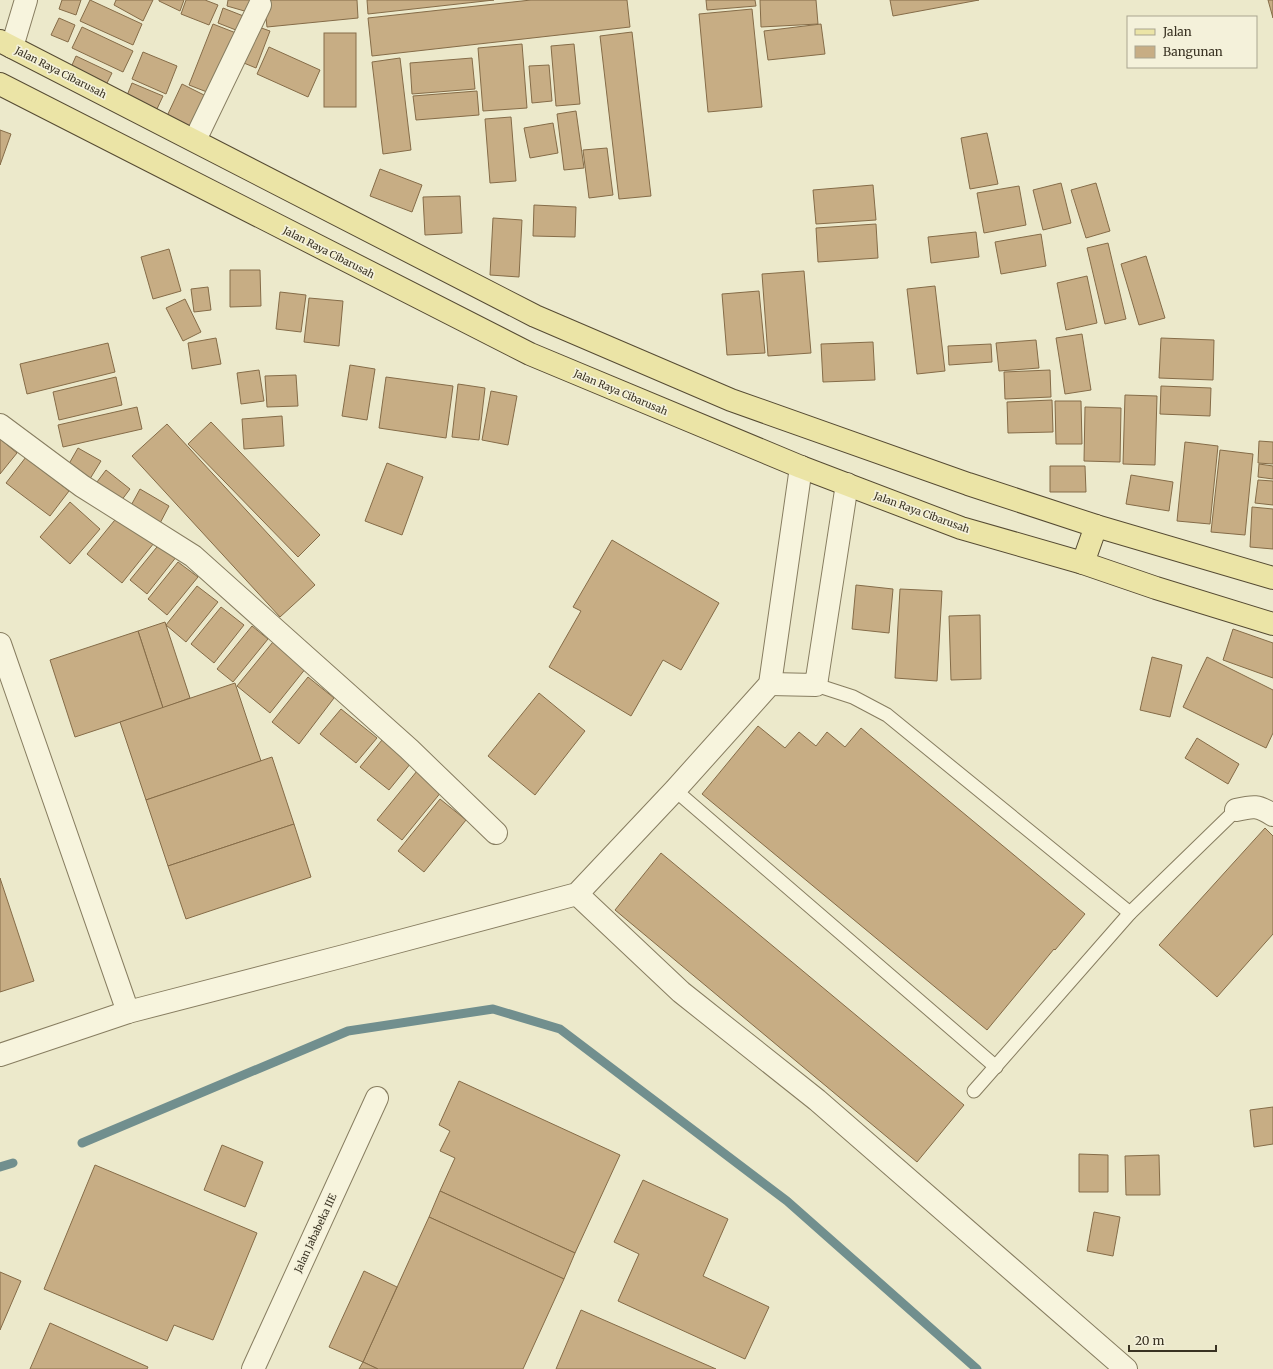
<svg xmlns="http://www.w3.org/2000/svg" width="1273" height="1369" viewBox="0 0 1273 1369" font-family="Merriweather,serif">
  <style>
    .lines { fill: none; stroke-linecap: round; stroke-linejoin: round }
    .stream { stroke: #718f8e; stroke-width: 9 }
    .building { fill: #c7ad84; stroke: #856c48 }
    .lane-casing { stroke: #877d60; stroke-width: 15 }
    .street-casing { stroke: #877d60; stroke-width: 24 }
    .primary-casing { stroke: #564b33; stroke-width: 24 }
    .lane { stroke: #f7f4dd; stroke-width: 13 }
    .street { stroke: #f7f4dd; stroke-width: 22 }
    .primary { stroke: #ebe4a6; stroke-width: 22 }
    .labels { text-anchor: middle; stroke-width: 3.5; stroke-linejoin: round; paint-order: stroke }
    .street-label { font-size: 10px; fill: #393222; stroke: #f4f1da }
  </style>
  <rect width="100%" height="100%" fill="#ece9cb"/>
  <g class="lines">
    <g class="stream">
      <polyline points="82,1143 348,1031 493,1009 560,1029 787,1201 977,1369"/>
      <polyline points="0,1167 13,1163"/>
    </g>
  </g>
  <g class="building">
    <polygon points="62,0 81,0 76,15 59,9"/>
    <polygon points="90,0 142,24 133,45 80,21"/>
    <polygon points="116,0 153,0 143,21 114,5"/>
    <polygon points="159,0 184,0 180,11 159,1"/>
    <polygon points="186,0 205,0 218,5 209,25 181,14"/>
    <polygon points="228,0 251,0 248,12 227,6"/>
    <polygon points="264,0 357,0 358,18 267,27"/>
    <polygon points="367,0 494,0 368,14"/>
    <polygon points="531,0 627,0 630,27 372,56 368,18"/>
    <polygon points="706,0 755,0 756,6 707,10"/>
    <polygon points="760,0 816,0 818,24 761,27"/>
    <polygon points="890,0 979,0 893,16"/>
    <polygon points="1268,0 1273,0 1273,18"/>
    <polygon points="223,8 246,17 241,32 218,23"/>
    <polygon points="752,9 762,107 708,112 699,14"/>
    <polygon points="59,18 75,25 68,42 51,35"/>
    <polygon points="213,24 236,33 212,94 189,85"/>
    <polygon points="821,24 825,54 768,60 764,31"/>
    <polygon points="253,25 270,31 256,68 239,61"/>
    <polygon points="82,27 133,51 123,72 72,48"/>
    <polygon points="632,32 651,196 619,199 600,36"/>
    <rect x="324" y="33" width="32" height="74"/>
    <polygon points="522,44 527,108 483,111 478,48"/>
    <polygon points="574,44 580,104 556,106 551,46"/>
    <polygon points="269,47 320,70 308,97 257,74"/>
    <polygon points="143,52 177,66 166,94 132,79"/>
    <polygon points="76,56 112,73 104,89 69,72"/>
    <polygon points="400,58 411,150 383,154 372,62"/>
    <polygon points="472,58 475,89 412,94 410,63"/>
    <polygon points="549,65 552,101 532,103 529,66"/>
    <polygon points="132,83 163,96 156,111 126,98"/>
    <polygon points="182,84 206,96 191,128 167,116"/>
    <polygon points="477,91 479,115 416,120 413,96"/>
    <polygon points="576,111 584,168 564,170 557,114"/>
    <polygon points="511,117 516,181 490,183 485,119"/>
    <polygon points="553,123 558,153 530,158 524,128"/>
    <polygon points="0,130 11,134 0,165"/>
    <polygon points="987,133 998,184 970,189 961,138"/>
    <polygon points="607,148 613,195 589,198 583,150"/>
    <polygon points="380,169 422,185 412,212 370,196"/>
    <polygon points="1061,183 1071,223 1043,230 1033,190"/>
    <polygon points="1096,183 1110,231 1086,238 1071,190"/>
    <polygon points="873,185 876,220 816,224 813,190"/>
    <polygon points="1019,186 1026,225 984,233 977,193"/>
    <polygon points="460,196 462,233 425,235 423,197"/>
    <polygon points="534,205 576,207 575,237 533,236"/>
    <polygon points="493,218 522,220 519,277 490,275"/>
    <polygon points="876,224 878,258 818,262 816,228"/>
    <polygon points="976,232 979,257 931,263 928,237"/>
    <polygon points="1041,234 1046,266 1001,274 995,242"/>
    <polygon points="1108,243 1126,319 1105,324 1087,248"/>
    <polygon points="169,249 181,291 153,299 141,257"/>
    <polygon points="1146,256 1165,318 1139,325 1121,264"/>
    <polygon points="230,270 260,270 261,306 230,307"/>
    <polygon points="804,271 811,353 768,356 762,274"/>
    <polygon points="1087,276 1097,323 1066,330 1057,283"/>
    <polygon points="935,286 945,371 917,374 907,289"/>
    <polygon points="208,287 211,310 194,312 191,289"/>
    <polygon points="759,291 765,353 727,355 722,294"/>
    <polygon points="280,292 306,295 301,332 276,329"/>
    <polygon points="309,298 343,301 339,346 304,342"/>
    <polygon points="185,299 201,332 183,341 166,308"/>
    <polygon points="1082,334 1091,390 1065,394 1056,338"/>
    <polygon points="216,338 221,364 192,369 188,343"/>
    <polygon points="1161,338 1214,340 1213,380 1159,378"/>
    <polygon points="1036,340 1039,368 999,371 996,343"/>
    <polygon points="873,342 875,380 823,382 821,344"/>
    <polygon points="108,343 115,372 27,394 20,364"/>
    <polygon points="991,344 992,362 949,365 948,346"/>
    <polygon points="350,365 375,369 367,420 342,416"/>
    <polygon points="259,370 264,401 241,404 237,373"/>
    <polygon points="1050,370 1051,397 1005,399 1004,372"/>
    <polygon points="296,375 298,406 267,407 265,376"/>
    <polygon points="116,377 122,405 59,420 53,392"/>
    <polygon points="386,377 453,386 446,438 379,428"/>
    <polygon points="458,384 485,388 479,440 452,437"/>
    <polygon points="1161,386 1211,388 1210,416 1160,414"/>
    <polygon points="491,391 517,396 508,445 482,440"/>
    <polygon points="1125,395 1157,396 1155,465 1123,464"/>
    <polygon points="1052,400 1053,432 1008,433 1007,402"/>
    <polygon points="1055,401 1081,401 1082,444 1056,444"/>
    <polygon points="137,407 142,429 63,447 58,425"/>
    <polygon points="1085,407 1121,408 1120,462 1084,461"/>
    <polygon points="282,416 284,446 244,449 242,419"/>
    <polygon points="211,422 320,535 298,557 188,444"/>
    <polygon points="167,424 315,585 280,617 132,456"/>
    <polygon points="0,439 17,453 0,474"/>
    <polygon points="1259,441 1273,442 1273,464 1258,463"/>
    <polygon points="1185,442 1218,446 1210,524 1177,521"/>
    <polygon points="78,448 101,461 88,482 66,469"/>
    <polygon points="1220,450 1253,454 1245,535 1211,532"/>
    <polygon points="26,457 69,491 50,516 6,483"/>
    <polygon points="387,463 423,477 402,535 365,521"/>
    <polygon points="1259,464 1273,466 1273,479 1258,477"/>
    <polygon points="1050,466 1085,466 1086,492 1050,492"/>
    <polygon points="106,470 130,489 118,505 94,486"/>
    <polygon points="1131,475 1173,482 1169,511 1126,504"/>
    <polygon points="1258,480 1273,481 1273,505 1255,503"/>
    <polygon points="140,489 169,506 158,527 128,511"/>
    <polygon points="70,502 100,529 70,564 40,537"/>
    <polygon points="1252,507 1273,509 1273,549 1250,547"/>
    <polygon points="119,515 154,543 122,583 87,554"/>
    <polygon points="612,540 719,603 681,670 663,660 631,716 549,667 581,611 573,607"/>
    <polygon points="161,542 177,556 147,594 130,580"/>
    <polygon points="178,562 198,577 167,615 148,599"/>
    <polygon points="856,585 893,589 889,633 852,629"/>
    <polygon points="197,586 218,602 186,642 166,625"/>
    <polygon points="900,589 942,591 937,681 895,678"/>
    <polygon points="221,607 244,625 214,663 191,644"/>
    <polygon points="980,615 981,679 951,680 949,616"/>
    <polygon points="165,622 190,698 163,708 138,631"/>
    <polygon points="252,626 268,639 233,682 217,669"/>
    <polygon points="1233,629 1273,643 1273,678 1223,660"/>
    <polygon points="138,631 163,708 75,737 50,660"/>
    <polygon points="277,637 310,663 270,713 237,686"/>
    <polygon points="1152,657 1182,665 1170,717 1140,710"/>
    <polygon points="1207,657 1273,690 1273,733 1266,748 1183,707"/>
    <polygon points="308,677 334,698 299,744 272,722"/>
    <polygon points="235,683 261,761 146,800 120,722"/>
    <polygon points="539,693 585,731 535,795 488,756"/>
    <polygon points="341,709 377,738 356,763 320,734"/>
    <polygon points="758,726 785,748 799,732 816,746 827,732 845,747 861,728 1085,914 1055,950 1054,949 987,1030 702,794"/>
    <polygon points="1197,738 1239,764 1228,784 1185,758"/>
    <polygon points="382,740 411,763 389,790 360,767"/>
    <polygon points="272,757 294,824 168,866 146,800"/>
    <polygon points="417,771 442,791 402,840 377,820"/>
    <polygon points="440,799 466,820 424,872 398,851"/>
    <polygon points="294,824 311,877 186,919 168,866"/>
    <polygon points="1265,828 1273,836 1273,934 1217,997 1159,945"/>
    <polygon points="661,853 964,1105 917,1162 615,910"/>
    <polygon points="0,878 34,981 0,992"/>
    <polygon points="459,1081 620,1155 575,1253 440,1191 455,1158 440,1151 450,1131 439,1125"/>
    <polygon points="1273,1107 1273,1144 1254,1147 1250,1110"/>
    <polygon points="222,1145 263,1162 245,1207 204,1190"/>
    <polygon points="1079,1154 1108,1155 1108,1192 1079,1192"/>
    <polygon points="1159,1155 1160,1195 1126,1195 1125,1156"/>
    <polygon points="95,1165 257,1233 213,1340 174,1325 167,1341 44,1289"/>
    <polygon points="643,1180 728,1219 703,1276 769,1307 745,1359 618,1301 639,1254 614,1242"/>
    <polygon points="440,1191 575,1253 564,1279 429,1217"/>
    <polygon points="1094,1212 1120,1217 1113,1256 1087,1251"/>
    <polygon points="429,1217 564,1279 523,1369 378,1369 363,1362"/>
    <polygon points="364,1271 397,1287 363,1362 329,1347"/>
    <polygon points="0,1272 21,1281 0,1330"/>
    <polygon points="581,1310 716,1369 556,1369"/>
    <polygon points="50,1323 148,1367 147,1369 30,1369"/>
    <polygon points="363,1362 378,1369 359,1369"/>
  </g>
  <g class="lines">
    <g class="lane-casing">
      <g id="lane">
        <polyline points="816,685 853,697 887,715 1130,913"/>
        <polyline points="675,790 996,1067"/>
        <polyline points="974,1091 1130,913 1236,810"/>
      </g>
    </g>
    <g class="street-casing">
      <g id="street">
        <polyline points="12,47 26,0"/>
        <polyline points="195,140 260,5"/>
        <polyline points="0,425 82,486 193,556 409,749 496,833"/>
        <polyline points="0,644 128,1012"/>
        <polyline points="770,684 816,685 847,484"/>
        <path d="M1236,810C1253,806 1258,805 1273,815"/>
        <polyline points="577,894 681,992 817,1100 1126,1369"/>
        <polyline points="0,1055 128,1012 344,956 577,894 675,790 770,684 801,467"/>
        <polyline points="253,1369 377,1098"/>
      </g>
    </g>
    <g class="primary-casing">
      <g id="primary">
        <polyline points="0,41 535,316 731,400 968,484 1096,526 1273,578"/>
        <polyline points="0,84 530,354 801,467 961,528 1083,563 1156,588 1273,624"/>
        <polyline points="1083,563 1096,526"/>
      </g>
    </g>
    <use href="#lane" class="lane"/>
    <use href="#street" class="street"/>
    <use href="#primary" class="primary"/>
  </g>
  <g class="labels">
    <g class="street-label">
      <text transform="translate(61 72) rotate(27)" y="4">Jalan Raya Cibarusah</text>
      <text transform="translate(329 252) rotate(27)" y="4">Jalan Raya Cibarusah</text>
      <text transform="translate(621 392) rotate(23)" y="4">Jalan Raya Cibarusah</text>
      <text transform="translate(922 512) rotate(20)" y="4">Jalan Raya Cibarusah</text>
      <text transform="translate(315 1233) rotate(-65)" y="4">Jalan Jababeka IIE</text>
    </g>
  </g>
  <rect x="1127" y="16" width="130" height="52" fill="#f4f1da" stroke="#a9a590"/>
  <rect x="1135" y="29" width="20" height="6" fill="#ebe4a6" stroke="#a9a590"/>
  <text x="1163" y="36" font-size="12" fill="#393222">Jalan</text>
  <rect x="1135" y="46" width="20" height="12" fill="#c7ad84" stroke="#a9a590"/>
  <text x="1163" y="56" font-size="12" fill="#393222">Bangunan</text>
  <path d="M1129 1345v6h87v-6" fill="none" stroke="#393222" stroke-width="2"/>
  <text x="1135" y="1345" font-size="12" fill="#393222" stroke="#f4f1da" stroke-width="3" paint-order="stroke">20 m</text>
</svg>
